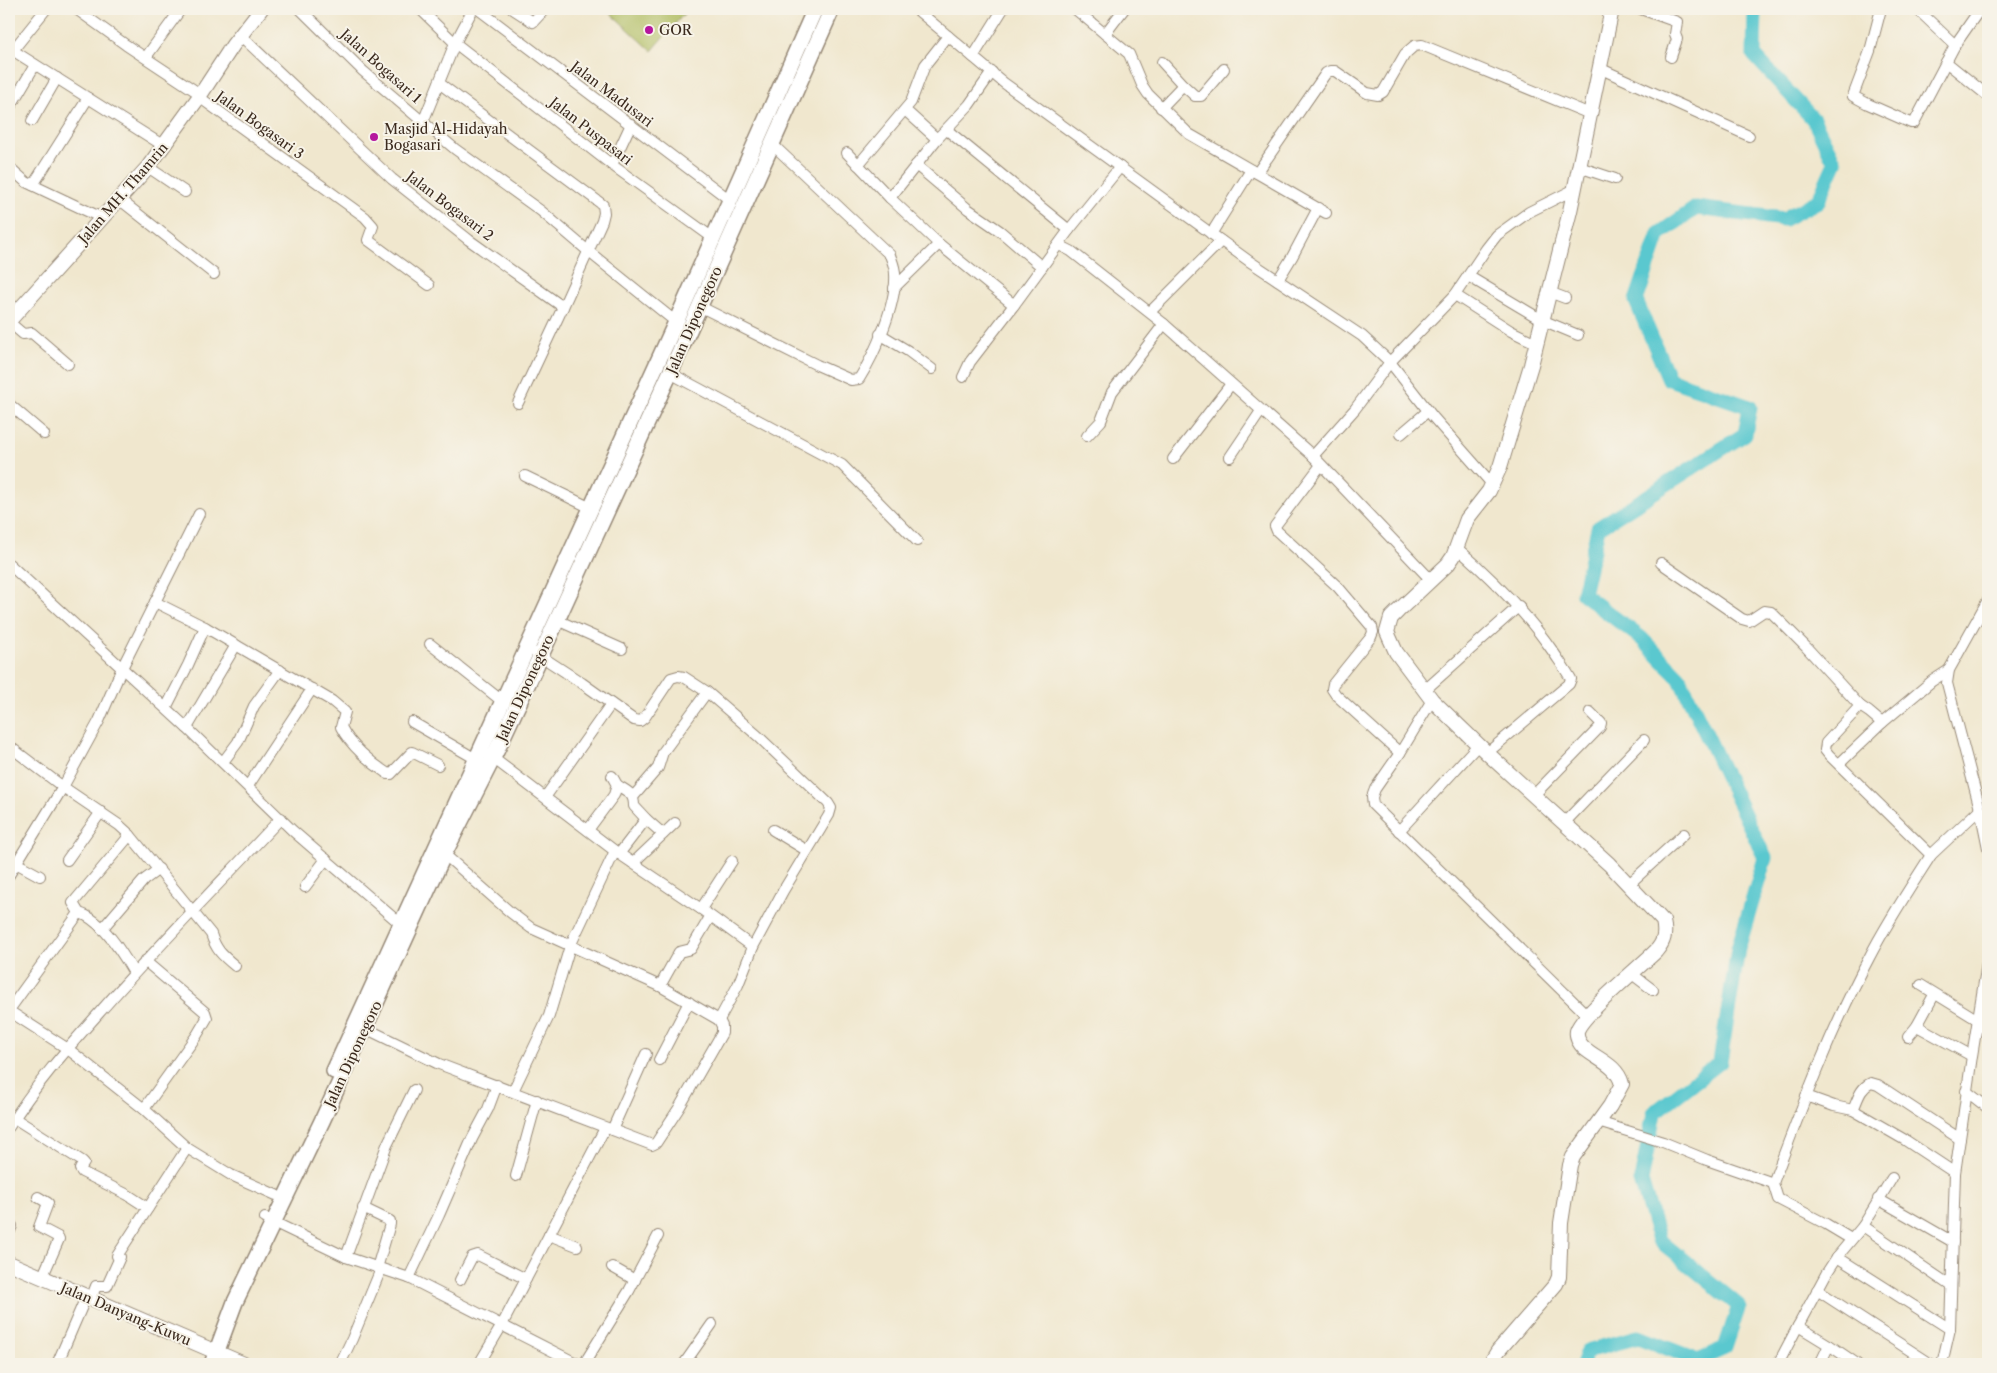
<svg xmlns="http://www.w3.org/2000/svg" width="1997" height="1373" viewBox="0 0 1997 1373" font-family="'Libre Caslon Text',serif">
  <style>
    .green { fill: #adbb5d; stroke: #74723e }
    .lines { fill: none; stroke-linecap: round; stroke-linejoin: round }
    .river { stroke: #5ac8cf; stroke-width: 15 }
    .street-casing { stroke: #968876; stroke-width: 12 }
    .secondary-casing { stroke: #968876; stroke-width: 16 }
    .primary-casing { stroke: #968876; stroke-width: 18 }
    .street { stroke: #fff; stroke-width: 10 }
    .secondary { stroke: #fff; stroke-width: 14 }
    .primary { stroke: #fff; stroke-width: 15 }
    .poi-dot { fill: #b5179e; stroke: #f7f3e8; stroke-width: 2 }
    .labels { text-anchor: middle; stroke-width: 4; stroke-linejoin: round; paint-order: stroke }
    .poi-label { font-size: 14px; fill: #3b2a1e; stroke: #f7f3e8; text-anchor: start }
    .street-label { font-size: 14px; fill: #3b2a1e; stroke: #f7f3e8 }
  </style>
  <rect width="100%" height="100%" fill="#f7f3e8"/>
  <filter id="ink" filterUnits="userSpaceOnUse"><feTurbulence type="fractalNoise" baseFrequency=".02" numOctaves="2"/><feDisplacementMap in="SourceGraphic" scale="10" xChannelSelector="R" yChannelSelector="G"/><feConvolveMatrix kernelMatrix="1 2 1 2 8 2 1 2 1" color-interpolation-filters="sRGB"/></filter>
  <filter id="wash" filterUnits="userSpaceOnUse"><feTurbulence type="fractalNoise" baseFrequency=".0096" numOctaves="4" result="noise"/><feDisplacementMap in="SourceGraphic" scale="20" xChannelSelector="R" yChannelSelector="G"/><feGaussianBlur stdDeviation="1.12" result="paint"/><feColorMatrix in="noise" values="0 0 0 0 0 0 0 0 0 0 0 0 0 0 0 0 0 1.4 0 .05"/><feComposite in="paint" operator="in"/></filter>
  <g filter="url(#wash)">
    <rect width="100%" height="100%" fill="#f0e7ce"/>
    <polygon class="green" points="606,9 688,9 652,51"/>
    <g class="lines">
      <polyline class="river" points="1582,1364 1587,1351 1638,1337 1698,1360 1725,1348 1739,1306 1659,1240 1641,1181 1654,1113 1720,1062 1738,949 1765,858 1679,677 1641,638 1583,594 1598,528 1745,434 1750,407 1669,379 1636,301 1659,234 1696,208 1784,219 1818,201 1835,163 1813,119 1754,55 1755,9"/>
    </g>
  </g>
  <g filter="url(#ink)">
    <g class="lines">
      <g class="street-casing">
        <g id="street">
          <polyline points="76,9 126,45 200,94"/>
          <polyline points="300,9 363,71 423,122 455,149 541,211 588,251 676,322"/>
          <polyline points="420,9 455,43 612,165 713,238"/>
          <polyline points="478,9 730,200"/>
          <polyline points="513,9 533,22 545,9"/>
          <polyline points="916,9 1004,83 1249,261 1362,336 1390,362 1433,417 1492,484"/>
          <polyline points="1075,9 1129,54 1142,85 1148,94 1189,134 1326,213"/>
          <polyline points="1641,9 1677,22 1675,34 1677,39 1671,57"/>
          <polyline points="1881,9 1870,51 1853,96 1868,104 1911,123 1914,123 1955,45 1980,9"/>
          <polyline points="1917,9 1955,45"/>
          <polyline points="1105,34 1124,9"/>
          <polyline points="240,35 392,179 469,240 563,307 602,221 604,213 603,205 439,83"/>
          <polyline points="9,48 164,146"/>
          <polyline points="13,50 46,9"/>
          <polyline points="146,57 181,9"/>
          <polyline points="973,57 1003,9"/>
          <polyline points="1162,62 1183,85"/>
          <polyline points="1946,62 1988,96"/>
          <polyline points="1599,68 1749,136"/>
          <polyline points="199,97 365,217 373,226 368,240 429,285"/>
          <polyline points="1161,108 1183,85 1195,96 1201,96 1224,69"/>
          <polyline points="9,109 35,65"/>
          <polyline points="905,110 937,139"/>
          <polyline points="32,121 57,78"/>
          <polyline points="423,122 455,43 473,9"/>
          <polyline points="947,130 1069,230 1014,305"/>
          <polyline points="847,153 890,198 939,244"/>
          <polyline points="612,165 631,124"/>
          <polyline points="858,165 911,102 925,65 948,36"/>
          <polyline points="916,165 968,209 1000,231 1042,267"/>
          <polyline points="9,167 26,182 102,218"/>
          <polyline points="148,167 185,192"/>
          <polyline points="1579,167 1615,179"/>
          <polyline points="1257,173 1326,73 1330,71 1335,71 1367,93 1378,95 1383,92 1405,54 1414,46 1422,45 1590,114"/>
          <polyline points="33,185 88,98"/>
          <polyline points="890,198 937,139 969,105 992,72"/>
          <polyline points="119,199 214,274"/>
          <polyline points="1069,230 1120,167"/>
          <polyline points="1211,234 1251,170"/>
          <polyline points="1059,245 1071,251 1164,324 1313,456 1431,580"/>
          <polyline points="1468,276 1542,320 1578,335"/>
          <polyline points="1278,280 1292,257 1318,208"/>
          <polyline points="894,288 939,244 1014,305 970,362 963,377"/>
          <polyline points="1549,292 1565,298"/>
          <polyline points="1455,295 1511,331 1536,343"/>
          <path d="M699,306L817,365L851,380L859,379C875,354 897,303 895,274C895,267 892,261 890,255L772,144"/>
          <polyline points="1150,312 1221,241"/>
          <polyline points="9,322 23,334 32,333 68,364"/>
          <polyline points="880,334 908,351 932,369"/>
          <polyline points="670,373 842,465 917,541"/>
          <polyline points="518,403 563,307"/>
          <polyline points="9,404 44,434"/>
          <polyline points="1401,434 1428,411"/>
          <polyline points="1087,436 1101,421 1112,392 1164,324"/>
          <polyline points="1313,456 1355,409 1390,362 1455,295 1486,249 1497,235 1529,212 1575,189"/>
          <polyline points="1230,457 1261,411"/>
          <polyline points="1173,459 1231,384"/>
          <polyline points="1321,465 1275,526 1277,531 1338,587 1372,627 1373,632 1371,637 1333,684 1332,689 1336,695 1400,753"/>
          <polyline points="525,476 591,508"/>
          <path d="M1457,548C1494,580 1526,612 1554,653C1560,662 1566,670 1571,679L1569,684L1487,753"/>
          <polyline points="1661,563 1742,619 1749,621 1764,611 1771,612 1806,647 1860,706"/>
          <polyline points="9,564 187,728 293,831 404,927"/>
          <polyline points="1988,600 1949,670 1947,683 1980,809 1988,848"/>
          <polyline points="155,602 199,514"/>
          <polyline points="557,620 622,649"/>
          <polyline points="430,644 502,701"/>
          <polyline points="536,653 582,683 634,720 640,721 645,717 671,678 678,676 684,677 707,692 758,736 828,803 831,808 829,815 783,891 753,947"/>
          <polyline points="1425,690 1519,606"/>
          <polyline points="1432,700 1400,753 1375,789 1372,797 1373,805 1587,1015"/>
          <polyline points="166,708 188,665 205,627"/>
          <polyline points="412,722 476,759"/>
          <polyline points="187,728 236,645"/>
          <path d="M9,746L63,787L119,825L130,835L211,934C216,950 222,955 235,966"/>
          <polyline points="223,762 238,742 254,706 280,670"/>
          <polyline points="1839,764 1882,723"/>
          <path d="M617,785C628,792 634,793 634,806L646,819L663,834"/>
          <polyline points="248,786 312,689"/>
          <polyline points="1534,795 1600,727 1601,723 1590,712"/>
          <polyline points="546,796 611,704"/>
          <polyline points="633,797 658,768 663,752 707,692"/>
          <polyline points="1565,822 1644,740"/>
          <polyline points="588,830 614,795 617,785 612,776"/>
          <polyline points="773,830 806,850"/>
          <polyline points="1399,831 1478,745"/>
          <polyline points="444,854 510,912 531,928 660,986 719,1020 738,985 753,947 701,909 615,851 489,755"/>
          <polyline points="619,854 646,819"/>
          <polyline points="1931,855 1980,809"/>
          <polyline points="67,860 101,812"/>
          <polyline points="16,863 40,876"/>
          <polyline points="633,863 675,823"/>
          <path d="M9,875L63,787L99,721L122,668L155,602L205,627L332,701L345,712L341,727C350,745 371,763 388,774H391L412,752L438,765"/>
          <polyline points="1628,885 1684,834"/>
          <polyline points="305,887 326,859"/>
          <polyline points="701,909 732,861"/>
          <polyline points="79,913 73,903 130,835"/>
          <polyline points="102,929 144,880 159,869"/>
          <polyline points="1632,974 1653,990"/>
          <polyline points="1921,985 1978,1020"/>
          <polyline points="660,986 679,952 691,949 710,917"/>
          <path d="M9,1010L79,913C102,919 123,954 134,973"/>
          <polyline points="9,1011 68,1049 144,1109 187,1148 231,1175 276,1195"/>
          <polyline points="361,1026 439,1064 652,1145 656,1143 679,1108 722,1033 722,1026 719,1020"/>
          <polyline points="1917,1026 1972,1056"/>
          <polyline points="1908,1037 1917,1026 1934,995"/>
          <polyline points="659,1060 689,1002"/>
          <polyline points="513,1091 549,1016 570,946 615,851"/>
          <polyline points="1966,1091 1988,1108"/>
          <polyline points="1806,1096 1834,1106 1853,1110 1905,1140 1955,1173"/>
          <polyline points="144,1109 197,1035 207,1018 205,1012 145,961"/>
          <path d="M1853,1110C1858,1099 1860,1088 1871,1083L1878,1085L1960,1139"/>
          <polyline points="14,1118 82,1161 84,1163 80,1169 82,1172 128,1195 148,1208"/>
          <path d="M1598,1122L1663,1142L1707,1160L1773,1183C1802,1106 1831,1029 1870,956C1888,921 1910,888 1931,855L1829,755L1825,750L1826,743L1860,706L1869,712L1882,723L1932,681L1949,670"/>
          <path d="M9,1127C34,1086 67,1049 99,1013C157,947 220,883 281,818"/>
          <polyline points="612,1130 646,1054"/>
          <polyline points="516,1176 537,1100"/>
          <polyline points="1773,1183 1778,1199 1826,1224 1851,1239"/>
          <polyline points="38,1197 48,1203 39,1227 58,1237 59,1239 42,1278"/>
          <polyline points="1878,1199 1953,1242"/>
          <polyline points="363,1208 390,1221 390,1224 377,1268"/>
          <polyline points="265,1218 346,1257 409,1278 578,1364"/>
          <polyline points="1863,1226 1951,1286"/>
          <polyline points="9,1233 12,1226"/>
          <polyline points="549,1235 577,1246"/>
          <polyline points="117,1256 187,1148"/>
          <polyline points="346,1257 387,1145 414,1090"/>
          <polyline points="1837,1257 1950,1329"/>
          <polyline points="612,1267 635,1280"/>
          <polyline points="409,1278 439,1215 472,1139 488,1109 497,1085"/>
          <polyline points="460,1280 472,1257 478,1255 526,1279"/>
          <polyline points="1817,1290 1931,1364"/>
          <polyline points="91,1299 96,1286 107,1286 120,1257"/>
          <polyline points="1829,1345 1857,1364"/>
          <polyline points="57,1364 86,1297"/>
          <polyline points="340,1364 352,1339 381,1269"/>
          <polyline points="479,1364 502,1325 605,1128"/>
          <polyline points="584,1364 629,1291 658,1236"/>
          <polyline points="684,1364 712,1324"/>
          <polyline points="1778,1364 1798,1326"/>
          <polyline points="1820,1364 1829,1345 1798,1326 1826,1274 1837,1257 1863,1226 1892,1178"/>
          <polyline points="1942,1364 1950,1329 1955,1173 1972,1056 1988,957"/>
        </g>
      </g>
      <g class="secondary-casing">
        <g id="secondary">
          <polyline points="9,321 148,167 199,97 233,45 261,9"/>
          <polyline points="9,1263 244,1364"/>
          <path d="M1490,1364L1498,1351L1556,1284L1559,1277L1561,1223L1570,1165L1573,1157L1610,1106L1622,1084C1617,1065 1598,1060 1584,1048C1579,1043 1576,1037 1577,1031C1582,1014 1641,966 1656,951C1664,942 1666,934 1663,921L1609,864L1487,753L1432,700L1396,652L1387,632L1391,618L1398,611L1448,564L1453,557L1467,519L1489,491L1500,467L1531,365L1570,211L1612,9"/>
        </g>
      </g>
      <g class="primary-casing">
        <g id="primary">
          <polyline points="334,1071 676,322 815,9"/>
          <polyline points="212,1364 235,1302 322,1121 444,854 493,758 541,655 670,373 832,9"/>
        </g>
      </g>
      <use href="#street" class="street"/>
      <use href="#secondary" class="secondary"/>
      <use href="#primary" class="primary"/>
    </g>
  </g>
  <g class="poi-dot">
    <circle cx="649" cy="30" r="5"/>
    <circle cx="374" cy="137" r="5"/>
  </g>
  <g class="labels">
    <g class="poi-label">
      <text x="659" y="35">GOR</text>
      <text x="384" y="134">Masjid Al-Hidayah<tspan x="384" dy="16">Bogasari</tspan></text>
    </g>
    <g class="street-label">
      <text transform="translate(381 66) rotate(42)" y="5">Jalan Bogasari 1</text>
      <text transform="translate(612 94) rotate(37)" y="5">Jalan Madusari</text>
      <text transform="translate(260 125) rotate(36)" y="5">Jalan Bogasari 3</text>
      <text transform="translate(591 131) rotate(38)" y="5">Jalan Puspasari</text>
      <text transform="translate(123 193) rotate(-49)" y="5">Jalan MH. Thamrin</text>
      <text transform="translate(450 206) rotate(37)" y="5">Jalan Bogasari 2</text>
      <text transform="translate(694 320) rotate(-66)" y="5">Jalan Diponegoro</text>
      <text transform="translate(525 688) rotate(-65)" y="5">Jalan Diponegoro</text>
      <text transform="translate(353 1054) rotate(-65)" y="5">Jalan Diponegoro</text>
      <text transform="translate(126 1314) rotate(23)" y="5">Jalan Danyang-Kuwu</text>
    </g>
  </g>
  <rect width="1997" height="1373" fill="none" stroke="#f7f3e8" stroke-width="30"/>
</svg>
